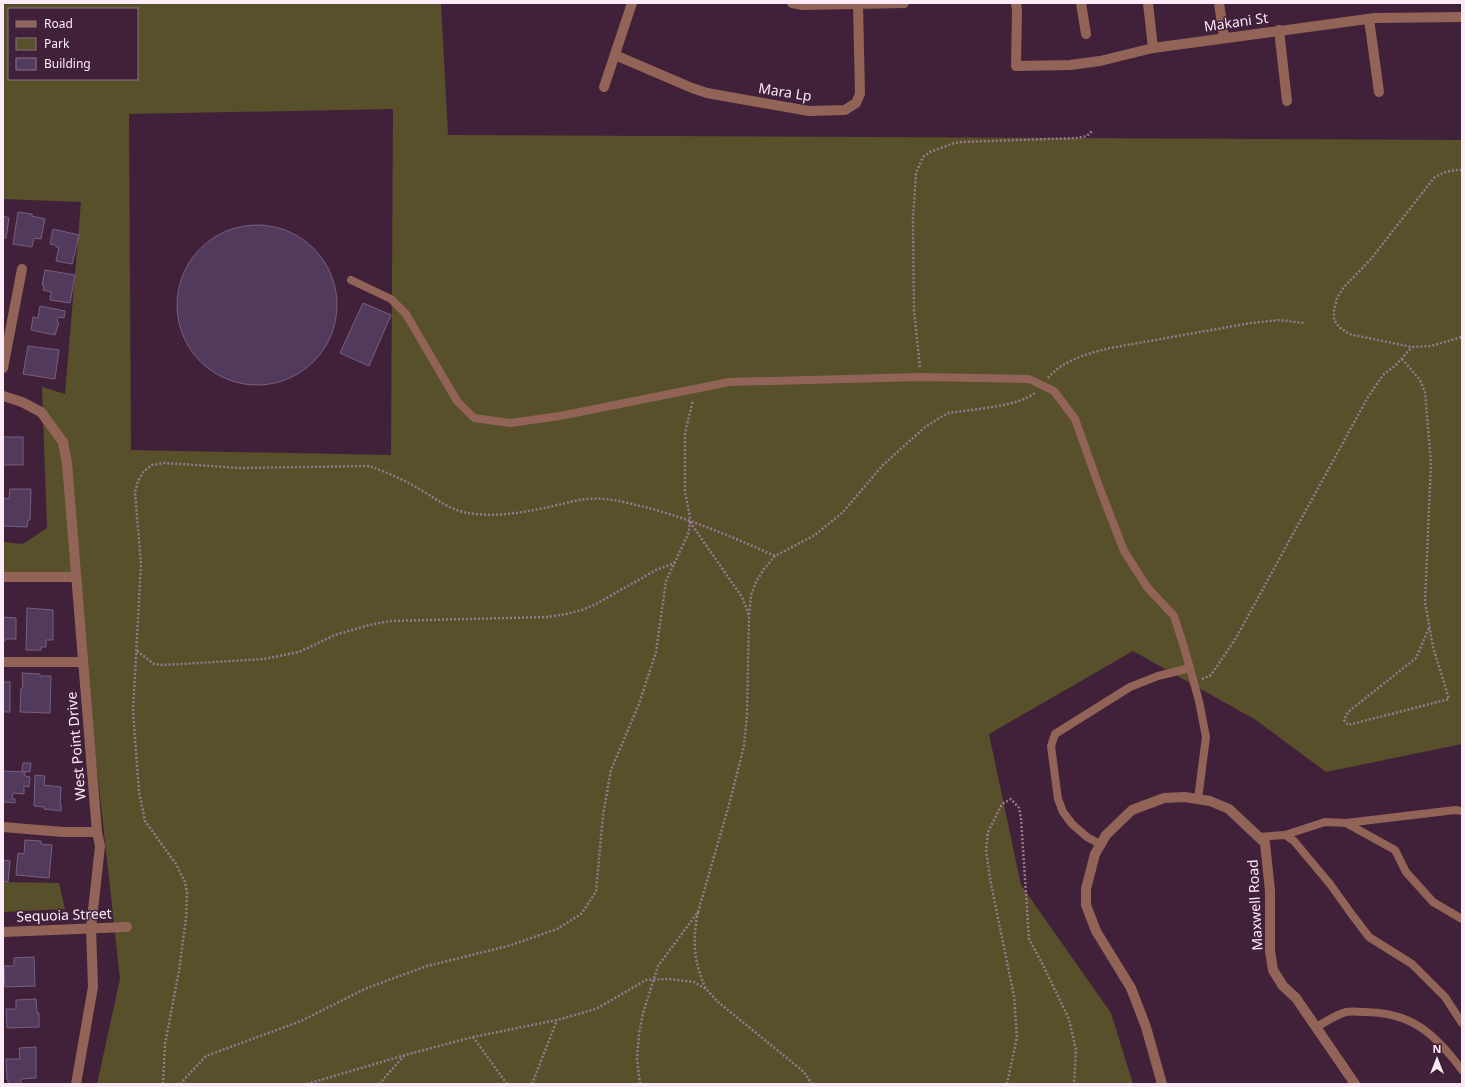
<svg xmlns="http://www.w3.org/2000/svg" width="1465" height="1087" viewBox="0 0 1465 1087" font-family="'Noto Sans',sans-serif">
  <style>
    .green { fill: #584f2b; fill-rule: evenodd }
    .building { fill: #513a5b; stroke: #775f82 }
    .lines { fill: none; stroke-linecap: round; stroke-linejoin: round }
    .path { stroke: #947a8d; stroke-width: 2.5; stroke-dasharray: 2 2; stroke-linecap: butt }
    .lane { stroke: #926457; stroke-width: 8 }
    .street { stroke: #926457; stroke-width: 10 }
    .labels { text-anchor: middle; stroke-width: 3; stroke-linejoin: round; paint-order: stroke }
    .street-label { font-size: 14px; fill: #fdebf8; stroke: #41213a }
  </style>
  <rect width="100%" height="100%" fill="#41213a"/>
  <g class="green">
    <path d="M3,3H441L448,135L1462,140V744L1326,772L1256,720L1133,651L989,734L1021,885L1111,1013L1133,1084H97L120,979L76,577H3V542L23,544L47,528L42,387L65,394L81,202L3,199ZM9,9H137V79H9ZM393,109L391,455L131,450L129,114Z"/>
    <polygon points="3,882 59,883 65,909 3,912"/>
  </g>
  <g class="building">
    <polygon points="18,212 32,214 32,216 45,219 41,239 34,238 32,247 13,244"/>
    <polygon points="3,216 9,218 6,238 3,238"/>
    <circle cx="257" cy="305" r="80"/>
    <polygon points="53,229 79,235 72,264 56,261 59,247 56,247 56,245 50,244"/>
    <polygon points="45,270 75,275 70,303 50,300 51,292 43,290 44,285 42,285"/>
    <polygon points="363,303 391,315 369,366 340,353"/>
    <polygon points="40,306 65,311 64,318 58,317 57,322 59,323 55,335 31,330 33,317 38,318"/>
    <polygon points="28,346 59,350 55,379 23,374"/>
    <rect x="3" y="437" width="20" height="28"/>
    <polygon points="10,489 31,489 30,520 28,520 27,527 3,526 3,498 9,499"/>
    <polygon points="27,608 53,610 53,640 46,640 46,647 41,647 41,650 26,650"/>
    <polygon points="3,617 16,618 16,639 5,639 5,641 3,641"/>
    <polygon points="22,673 40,674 40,676 51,676 50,713 20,712 21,688 23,688"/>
    <rect x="3" y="682" width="7" height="30"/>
    <polygon points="23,763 31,763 30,772 22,771"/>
    <polygon points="3,771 25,772 25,776 30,777 29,787 24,786 24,794 13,793 12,799 15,799 15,803 3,802"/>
    <polygon points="35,775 45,776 44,785 61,787 60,805 61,805 61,811 44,809 44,807 34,806"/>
    <polygon points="25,840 41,841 41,844 52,845 49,878 16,875 18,853 24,854"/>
    <polygon points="3,860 10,861 8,882 3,881"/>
    <polygon points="34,957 35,986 5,987 4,966 14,966 14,958"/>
    <polygon points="36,999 37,1013 39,1013 39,1027 7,1028 6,1009 16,1009 16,1000"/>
    <polygon points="36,1047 36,1078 21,1079 21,1084 8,1084 8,1080 7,1080 6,1059 20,1059 19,1048"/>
  </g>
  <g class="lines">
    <g class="path">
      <path d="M1462,170C1451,170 1443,172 1434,178L1371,259L1344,287L1337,298L1334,311V320L1339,327L1349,334L1412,347L1431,346L1462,337"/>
      <polyline points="1402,359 1420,380 1425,392 1431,463 1425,602 1433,647 1449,699 1348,725 1344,720 1348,712 1416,658 1429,628"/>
      <polyline points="920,367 914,310 913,219 916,173 923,157 930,152 954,143 961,142 1077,138 1087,136 1093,130"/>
      <path d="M1048,378C1063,360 1089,353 1110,348L1251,323L1280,320L1304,323"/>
      <polyline points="690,522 742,597 749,615"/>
      <polyline points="137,651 154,664 164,665 264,659 299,652 335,635 369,625 390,621 547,617 566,614 582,610 596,604 656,570 675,563"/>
      <polyline points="1202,679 1211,675 1236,638 1368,397 1383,375 1396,365 1412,347"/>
      <path d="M698,912C692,942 694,962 706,989"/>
      <polyline points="473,1037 507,1084"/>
      <path d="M163,1084L165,1044L179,971L186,918L187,892L185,882L176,864L145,821L139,792L133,711L141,564L135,492L138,481L144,471L152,465L165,463L240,468L369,466C386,472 405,480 421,490C435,498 447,508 463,512C496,519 531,511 562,504C571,502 579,499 589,499C608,497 627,503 645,507C690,519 733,537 775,556"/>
      <polyline points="180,1084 206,1056 301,1021 367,988 427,966 508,946 557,929 581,914 596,892 603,815 611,770 639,704 656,652 666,581 689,532 690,517 685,492 685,433 693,400"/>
      <polyline points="307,1084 405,1055 473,1037 557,1020 596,1009 646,980 669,979 694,982 706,989 718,1002 804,1072 812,1084"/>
      <polyline points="379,1084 404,1056"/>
      <polyline points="532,1084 557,1020"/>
      <path d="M640,1084L637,1059L639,1034L643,1013L658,966L698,912L729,805L744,746L747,714L749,616L751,595L756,582L764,569L775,556L815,535L843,512L882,466L924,428L941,417L949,413C972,409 1019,407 1036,392"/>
      <polyline points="1007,1084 1017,1037 1014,996 991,884 986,850 988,832 1002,804 1011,799 1019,808 1021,818 1029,939 1042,963 1069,1019 1076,1050 1074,1084"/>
    </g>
    <g class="lane">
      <polyline points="351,280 391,299 406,314 457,401 474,418 510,423 560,416 729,382 921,377 1029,379 1054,391 1075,419 1100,489 1124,551 1147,587 1174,616 1184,647 1199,701 1206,737 1198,799"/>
      <polyline points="1346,823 1455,810 1462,811"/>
      <polyline points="1285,835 1294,841 1330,884 1353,916 1369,937 1412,964 1445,997 1462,1023"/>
      <polyline points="1258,837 1285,835 1325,822 1346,823 1395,850 1406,872 1433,902 1462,919"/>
      <polyline points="1100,844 1087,837 1072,824 1063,812 1058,799 1051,746 1055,734 1130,687 1158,676 1190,668"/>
      <path d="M1316,1027C1324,1023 1337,1014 1346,1012C1352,1011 1359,1012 1364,1012C1412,1012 1435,1034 1462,1070"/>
    </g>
    <g class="street">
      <polyline points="792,3 803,5 904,3"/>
      <polyline points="1016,3 1017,11 1016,66 1070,65 1100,61 1153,48 1375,18 1462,17"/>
      <polyline points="1081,3 1086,34"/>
      <polyline points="1148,3 1153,48"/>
      <polyline points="1219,3 1224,37"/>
      <polyline points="1369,19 1379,92"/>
      <polyline points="1279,30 1287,101"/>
      <polyline points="615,55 692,88 707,93 809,111 845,110 856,103 860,94 858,4"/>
      <polyline points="604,87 632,3"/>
      <polyline points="3,368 22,269"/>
      <polyline points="3,396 22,402 41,412 63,442 67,463 97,832 100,846 91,928 93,987 76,1084"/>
      <polyline points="3,577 76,577"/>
      <polyline points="3,662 83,662"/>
      <polyline points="3,827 63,832 97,832"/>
      <polyline points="3,932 127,927"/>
      <polyline points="1162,1084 1146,1027 1131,988 1096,931 1086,905 1086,889 1095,854 1106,835 1132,810 1164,798 1185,797 1210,801 1229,809 1265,843 1270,891 1270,951 1273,970 1283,986 1296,998 1355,1084"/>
    </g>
  </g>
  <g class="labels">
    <g class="street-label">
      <text transform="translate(1236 22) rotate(-8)" y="5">Makani St</text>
      <text transform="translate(785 92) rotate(9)" y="5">Mara Lp</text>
      <text transform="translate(76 746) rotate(-95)" y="5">West Point Drive</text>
      <text transform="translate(1255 905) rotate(-93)" y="5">Maxwell Road</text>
      <text transform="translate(64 915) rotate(-2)" y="5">Sequoia Street</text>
    </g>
  </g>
  <rect width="1465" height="1087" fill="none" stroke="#fdebf8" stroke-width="8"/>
  <rect x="8" y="8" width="130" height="72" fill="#41213a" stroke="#8c7286"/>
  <rect x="16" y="21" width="20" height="6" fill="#926457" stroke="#8c7286"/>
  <text x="44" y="28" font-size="12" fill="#fdebf8">Road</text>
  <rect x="16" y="38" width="20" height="12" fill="#584f2b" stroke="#8c7286"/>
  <text x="44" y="48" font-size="12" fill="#fdebf8">Park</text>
  <rect x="16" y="58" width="20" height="12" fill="#513a5b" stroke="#8c7286"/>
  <text x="44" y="68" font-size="12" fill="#fdebf8">Building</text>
  <g transform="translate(1437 1059)" stroke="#41213a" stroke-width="3" paint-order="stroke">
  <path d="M0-3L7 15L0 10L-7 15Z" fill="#fdebf8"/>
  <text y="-6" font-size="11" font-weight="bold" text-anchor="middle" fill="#fdebf8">N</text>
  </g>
</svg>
